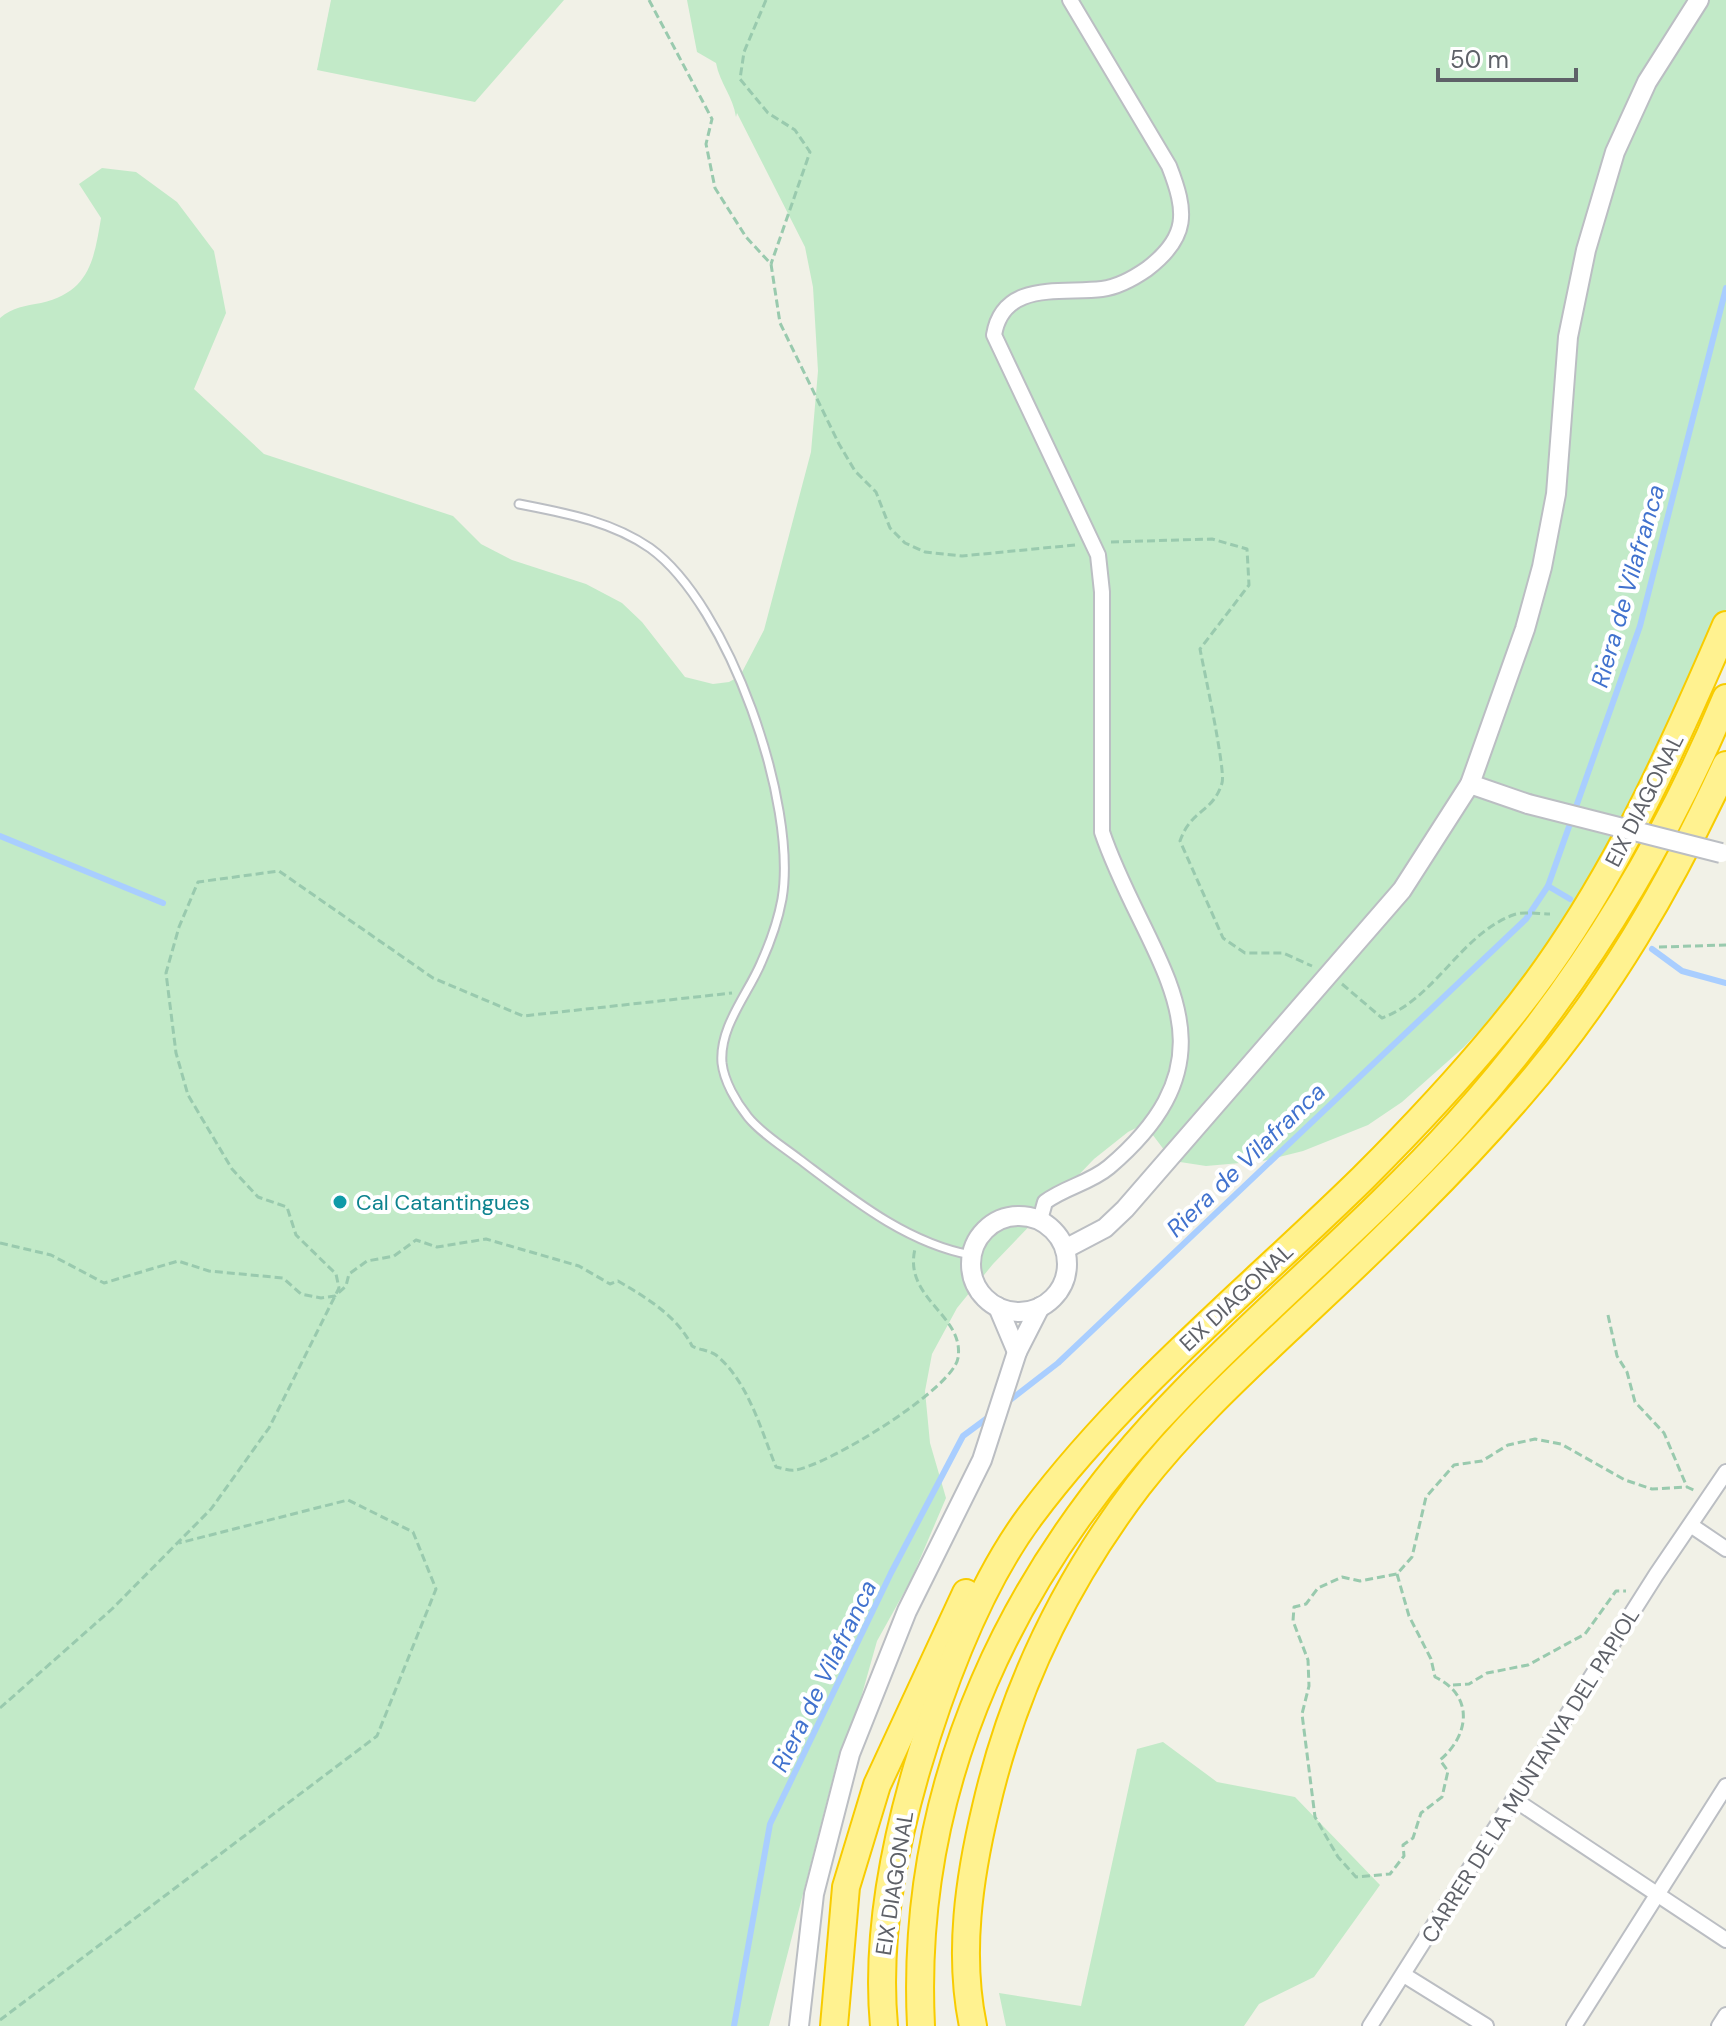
<svg xmlns="http://www.w3.org/2000/svg" width="1726" height="2026" viewBox="0 0 1726 2026" font-family="'DM Sans',sans-serif">
  <style>
    .green { fill: #c2eac8 }
    .lines { fill: none; stroke-linecap: round; stroke-linejoin: round }
    .stream { stroke: #a9ceff; stroke-width: 6 }
    .service-casing { stroke: #bbbec3; stroke-width: 11 }
    .minor-casing { stroke: #bbbec3; stroke-width: 18 }
    .tertiary-casing { stroke: #bbbec3; stroke-width: 22 }
    .motorway-casing { stroke: #f8cc00; stroke-width: 30 }
    .path { stroke: #99caae; stroke-width: 3; stroke-dasharray: 8 4; stroke-linecap: butt }
    .service { stroke: #fff; stroke-width: 7 }
    .minor { stroke: #fff; stroke-width: 14 }
    .tertiary { stroke: #fff; stroke-width: 18 }
    .motorway { stroke: #fff290; stroke-width: 26 }
    .tertiary-bridge-casing { stroke: #bbbec3; stroke-width: 22; stroke-linecap: butt }
    .tertiary-bridge { stroke: #fff; stroke-width: 18 }
    .culture-dot { fill: #0f9aa8; stroke: #fff; stroke-width: 3 }
    .labels { text-anchor: middle; stroke-width: 8; stroke-linejoin: round; paint-order: stroke }
    .street-label { font-size: 22px; fill: #5e6168; stroke: #fff }
    .culture-label { font-size: 22px; fill: #0d838f; stroke: #fff; text-anchor: start }
    .water-label { font-size: 24px; font-style: italic; fill: #4172ce; stroke: #fff }
  </style>
  <rect width="100%" height="100%" fill="#f1f1e7"/>
  <g class="green">
    <polygon points="331,0 564,0 475,102 317,70"/>
    <path d="M687,0H1726V609L1706,696L1521,986L1464,1047L1402,1102L1368,1125L1303,1151L1263,1161L1206,1166L1180,1162L1168,1155L1149,1130L1138,1127L1128,1132L1094,1159L993,1264L957,1308L932,1354L925,1391L930,1443L946,1498L911,1580L877,1641L857,1712L838,1758L769,2026H0V318C13,307 25,306 41,303C89,292 94,261 101,218L79,184L102,168L136,172L177,202L214,251L226,313L194,389L264,454L453,516L481,544L512,560L586,584L622,603L642,622L685,677L713,684L729,682L740,676L764,630L811,452L818,371L813,287L805,247L737,113L736,117C733,96 720,84 716,63L697,52Z"/>
    <polygon points="1163,1742 1217,1782 1295,1797 1380,1885 1314,1977 1259,2004 1244,2026 1006,2026 999,1993 1081,2006 1137,1749"/>
  </g>
  <g class="lines">
    <g class="stream">
      <polyline points="0,836 163,903"/>
      <polyline points="1548,886 1570,899"/>
      <polyline points="1652,949 1682,971 1726,983"/>
      <polyline points="1005,1404 1058,1363 1526,919 1548,886 1640,626 1726,288"/>
      <polyline points="734,2026 770,1824 891,1573 963,1436 990,1416"/>
    </g>
    <g class="service-casing">
      <path id="service" d="M519,504C565,513 611,521 650,548C729,605 798,804 782,899C778,921 770,943 761,963C748,994 719,1027 722,1063C724,1081 736,1102 748,1117C761,1133 782,1146 799,1159C851,1198 906,1243 971,1255"/>
    </g>
    <g class="minor-casing">
      <g id="minor">
        <path d="M1040,1220L1045,1202C1065,1187 1090,1183 1109,1167C1251,1046 1146,962 1102,832V592L1098,555L994,335C1003,280 1062,294 1102,289C1118,287 1134,278 1147,269C1189,237 1187,212 1169,166L1070,0"/>
        <polyline points="1692,1526 1726,1549"/>
        <polyline points="1515,1800 1726,1940"/>
        <polyline points="1404,1975 1486,2026"/>
        <polyline points="1370,2026 1656,1575 1726,1472"/>
        <polyline points="1574,2026 1726,1786"/>
        <polyline points="1719,2026 1726,2015"/>
      </g>
    </g>
    <g class="tertiary-casing">
      <g id="tertiary">
        <polyline points="1470,784 1528,804"/>
        <circle cx="1019" cy="1264" r="48"/>
        <polyline points="1065,1249 1105,1228 1125,1209 1402,890 1470,784 1525,629 1542,567 1556,494 1568,337 1586,250 1615,152 1647,82 1699,0"/>
        <polyline points="998,1307 1017,1352"/>
        <polyline points="799,2026 814,1894 850,1754 907,1611 982,1460 1017,1352 1040,1307"/>
      </g>
    </g>
    <g class="motorway-casing">
      <g id="motorway">
        <polyline points="834,2026 846,1887 877,1785 966,1593"/>
        <path d="M884,2026C876,1940 893,1850 917,1768C942,1684 978,1586 1031,1515C1126,1388 1250,1289 1363,1178C1410,1131 1457,1081 1500,1029C1600,910 1665,767 1726,625"/>
        <path d="M921,2026C909,1781 1014,1565 1183,1393C1272,1301 1372,1219 1458,1123C1572,996 1660,856 1726,698"/>
        <path d="M973,2026C958,1954 969,1878 986,1807C1013,1690 1065,1582 1138,1486C1186,1424 1245,1370 1302,1316C1378,1245 1453,1173 1521,1094C1607,995 1671,884 1726,765"/>
      </g>
    </g>
    <g class="path">
      <polyline points="649,0 712,119 706,144 715,188 746,237 771,264 780,323 839,444 855,471 876,492 890,528 905,543 925,552 962,556 1075,545"/>
      <polyline points="766,0 744,52 740,79 768,113 795,130 810,152 771,264"/>
      <path d="M1111,542L1212,539L1247,549L1249,585L1200,649C1204,670 1226,771 1222,783C1213,813 1191,809 1180,841L1223,938L1245,953H1283L1312,966"/>
      <polyline points="1659,947 1726,945"/>
      <path d="M1342,984L1382,1018C1436,998 1460,935 1513,915C1523,911 1539,914 1550,914"/>
      <path d="M0,1243L51,1255L104,1283L178,1261L209,1271L283,1278L301,1294L321,1298L335,1296L346,1286L349,1274L367,1261L394,1256L416,1240L437,1247L486,1239L579,1266L610,1284L618,1281C647,1298 677,1316 692,1346C699,1350 709,1350 716,1355C748,1381 761,1430 776,1467C782,1468 789,1471 795,1470C827,1466 953,1389 958,1358C965,1315 903,1299 915,1249"/>
      <polyline points="1608,1315 1617,1356 1627,1372 1635,1402 1664,1433 1687,1487"/>
      <path d="M1397,1574L1409,1616L1431,1659L1435,1677C1474,1695 1470,1735 1440,1760L1448,1771L1442,1797L1421,1813L1413,1838L1403,1845L1404,1856L1390,1874L1356,1877L1338,1857L1315,1817L1302,1714L1309,1686L1308,1660L1293,1621L1294,1607L1306,1604L1318,1588L1342,1577L1360,1581L1397,1574L1412,1557L1426,1497L1454,1465L1482,1461L1508,1445L1535,1439L1561,1444L1625,1480L1652,1489L1687,1487L1696,1491"/>
      <polyline points="1453,1685 1469,1684 1487,1673 1528,1665 1585,1634 1616,1591 1626,1591"/>
      <polyline points="0,1708 112,1609 211,1509 269,1428 339,1288 336,1274 296,1235 287,1207 258,1197 232,1169 188,1095 176,1053 166,973 179,927 198,882 279,871 433,978 523,1016 732,993"/>
      <polyline points="0,2020 377,1736 436,1589 413,1532 348,1500 179,1543"/>
    </g>
    <use href="#service" class="service"/>
    <use href="#minor" class="minor"/>
    <use href="#tertiary" class="tertiary"/>
    <use href="#motorway" class="motorway"/>
    <g class="tertiary-bridge-casing">
      <polyline id="tertiary-bridge" points="1528,804 1721,853"/>
    </g>
    <use href="#tertiary-bridge" class="tertiary-bridge"/>
  </g>
  <circle class="culture-dot" cx="340" cy="1202" r="8"/>
  <g class="labels">
    <g class="street-label">
      <text transform="translate(1644 800) rotate(-63)" y="8">EIX DIAGONAL</text>
      <text transform="translate(1236 1297) rotate(-43)" y="8">EIX DIAGONAL</text>
      <text transform="translate(1530 1775) rotate(-58)" y="8">CARRER DE LA MUNTANYA DEL PAPIOL</text>
      <text transform="translate(894 1883) rotate(-81)" y="8">EIX DIAGONAL</text>
    </g>
    <g class="culture-label">
      <text x="356" y="1210">Cal Catantingues</text>
    </g>
    <g class="water-label">
      <text transform="translate(1628 586) rotate(-74)" y="8">Riera de Vilafranca</text>
      <text transform="translate(1246 1160) rotate(-44)" y="8">Riera de Vilafranca</text>
      <text transform="translate(824 1676) rotate(-64)" y="8">Riera de Vilafranca</text>
    </g>
  </g>
  <path d="M1438 68v12h138v-12" fill="none" stroke="#5e6168" stroke-width="4"/>
  <text x="1450" y="68" font-size="24" fill="#5e6168" stroke="#ffffff" stroke-width="6" paint-order="stroke">50 m</text>
</svg>
